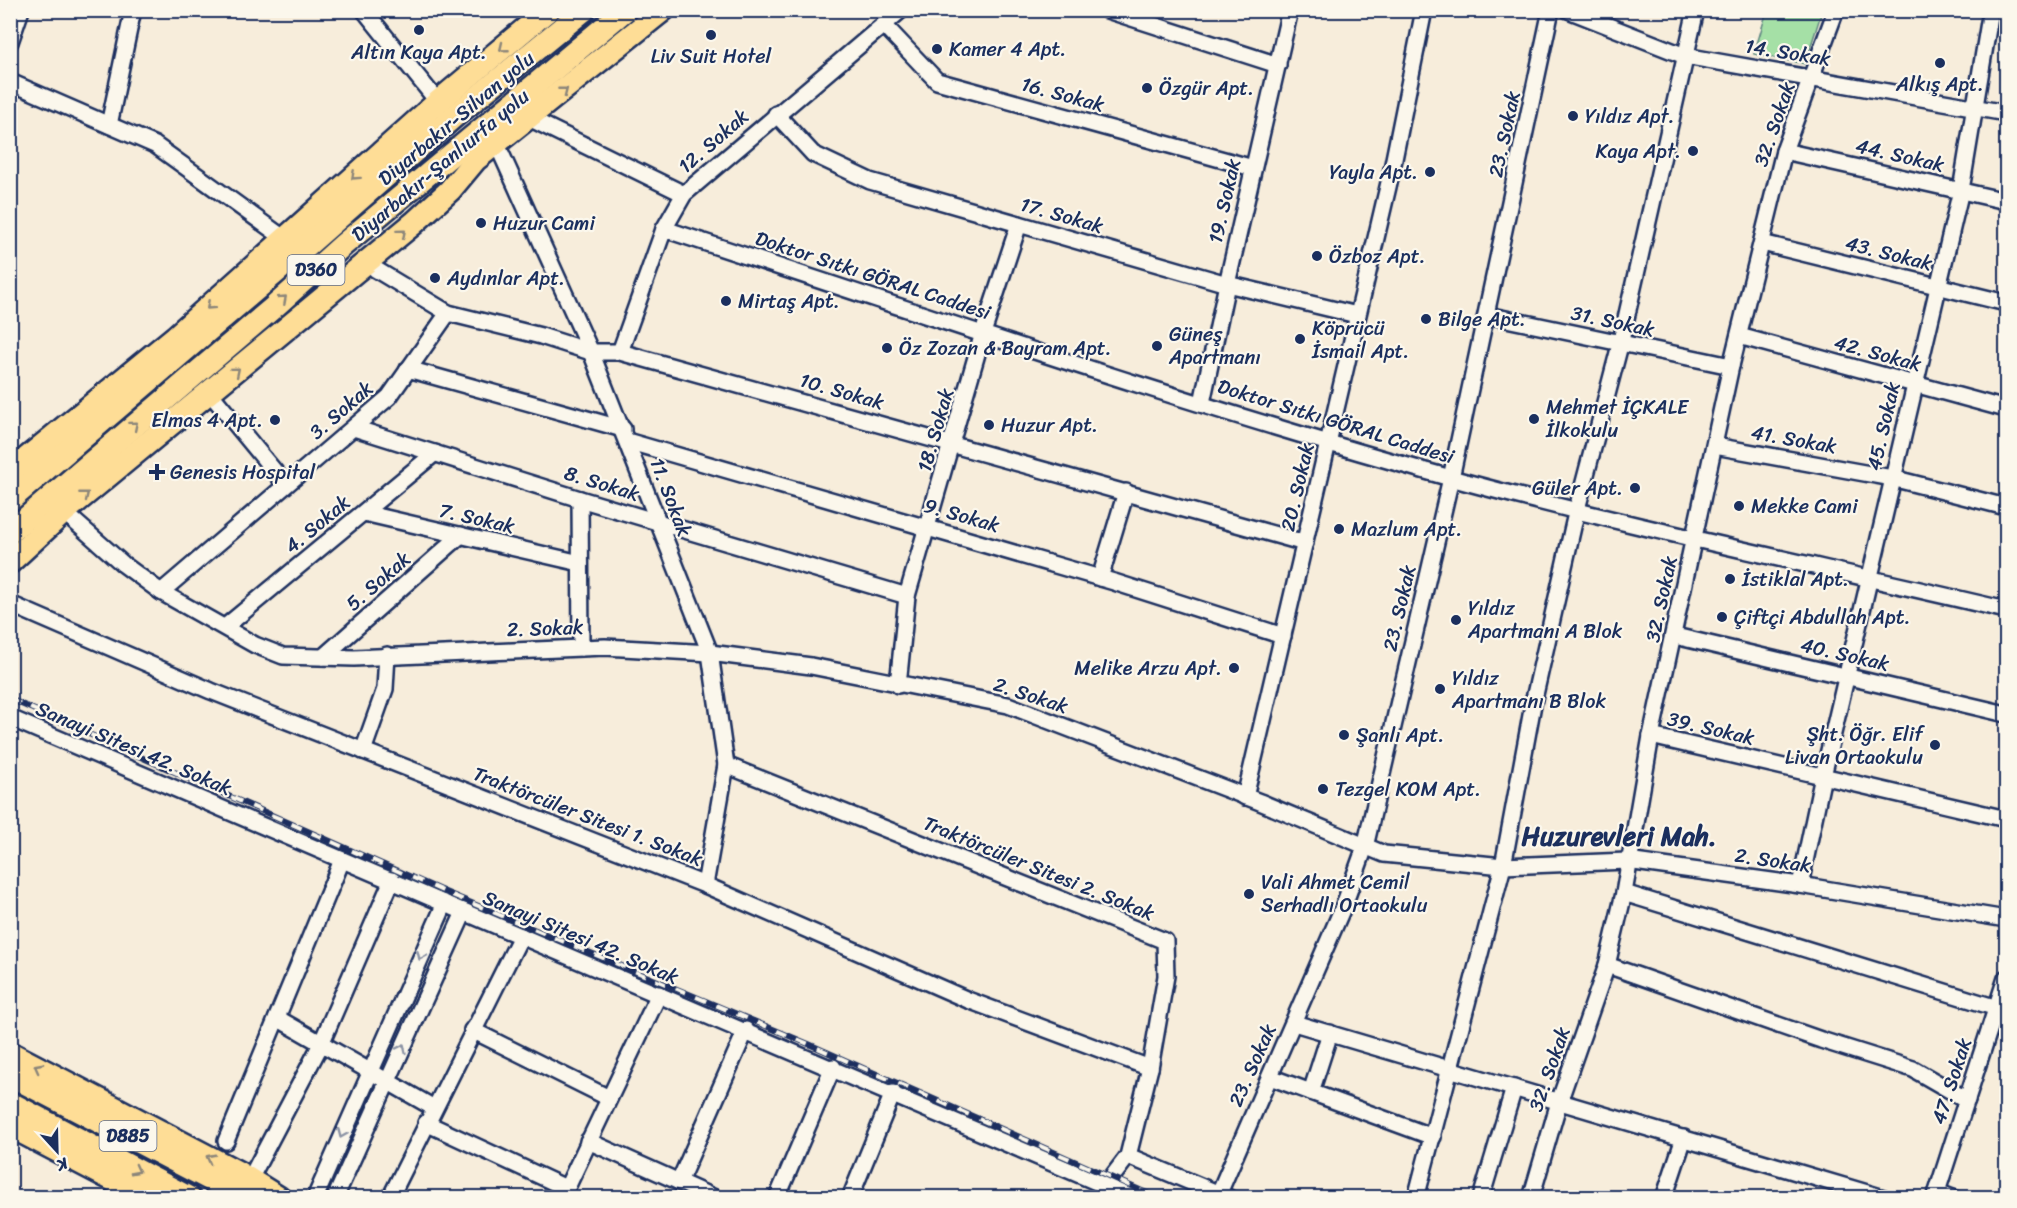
<svg xmlns="http://www.w3.org/2000/svg" width="2017" height="1208" viewBox="0 0 2017 1208" font-family="Sriracha,sans-serif">
  <style>
    .green { fill: #a5e0a6; stroke: #608882; stroke-width: 1.5 }
    .lines { fill: none; stroke-linecap: round; stroke-linejoin: round }
    .minor-casing { stroke: #1b2f5e; stroke-width: 20 }
    .highway-casing { stroke: #1b2f5e; stroke-width: 27 }
    .minor { stroke: #fbf7ec; stroke-width: 15 }
    .highway { stroke: #fedd96; stroke-width: 22 }
    .rail-casing { stroke: #1b2f5e; stroke-width: 6 }
    .rail { stroke: #fbf7ec; stroke-width: 4; stroke-dasharray: 11; stroke-linecap: butt }
    .oneway { stroke: #8c867a }
    .oneway2 { stroke: #8b93a5 }
    .poi-dot { fill: #1b2f5e; stroke: #fbf7ec; stroke-width: 2 }
    .labels { text-anchor: middle; stroke-width: 4.5; stroke-linejoin: round; paint-order: stroke }
    .shield { fill: #fbf7ec; stroke: #5e6b89; stroke-width: 1.5 }
    .shield-label { font-size: 18px; font-weight: bold; fill: #1b2f5e }
    .poi-label { font-size: 20px; fill: #1b2f5e; stroke: #fbf7ec; text-anchor: start }
    .street-label { font-size: 20px; fill: #1b2f5e; stroke: #fbf7ec }
    .district-label { font-size: 26px; font-weight: bold; fill: #1b2f5e; stroke: #fbf7ec }
  </style>
  <rect width="100%" height="100%" fill="#f7eddb"/>
  <filter id="ink" filterUnits="userSpaceOnUse"><feTurbulence type="fractalNoise" baseFrequency=".0167" numOctaves="2"/><feDisplacementMap in="SourceGraphic" scale="12" xChannelSelector="R" yChannelSelector="G"/><feConvolveMatrix kernelMatrix="1 2 1 2 8 2 1 2 1" color-interpolation-filters="sRGB"/></filter>
  <g filter="url(#ink)">
    <polygon class="green" points="1767,11 1822,11 1805,64 1754,54"/>
    <g class="lines">
      <g class="minor-casing">
        <g id="minor">
          <polyline points="364,10 438,102"/>
          <polyline points="1107,10 1278,65"/>
          <polyline points="1568,10 1685,56 2006,113"/>
          <polyline points="884,25 937,81 1253,168"/>
          <polyline points="10,42 21,10"/>
          <polyline points="10,82 155,145 285,239"/>
          <polyline points="776,114 813,154 870,181 1227,284 1357,315"/>
          <polyline points="529,118 684,194"/>
          <polyline points="109,125 133,10"/>
          <polyline points="496,142 591,352 710,653 726,765 705,885"/>
          <polyline points="1784,151 2006,201"/>
          <path d="M664,229C924,314 1184,404 1447,477C1632,528 1820,566 2006,610"/>
          <polyline points="1762,243 2006,303"/>
          <polyline points="375,269 448,313 541,336 591,352 620,352 1305,543"/>
          <polyline points="1487,315 1731,366"/>
          <polyline points="1739,336 2006,409"/>
          <polyline points="620,352 664,229 684,194 901,10"/>
          <polyline points="408,369 623,429"/>
          <polyline points="210,393 285,484"/>
          <polyline points="1202,403 1227,284 1290,10"/>
          <polyline points="354,428 580,499 907,596"/>
          <polyline points="627,441 1114,582 1283,636"/>
          <polyline points="1715,446 1892,478 2006,507"/>
          <polyline points="580,499 581,648"/>
          <polyline points="64,512 123,564 161,592 255,645 283,656 354,658 605,647 710,653 811,666 1008,705 1260,802 1384,854 1503,866 1627,861 1800,885 2006,919"/>
          <polyline points="364,513 580,563"/>
          <polyline points="1100,578 1126,492"/>
          <polyline points="161,592 389,397 448,313"/>
          <polyline points="10,604 211,691 705,885 968,1000 1150,1068"/>
          <polyline points="225,627 435,453"/>
          <polyline points="1675,636 2006,714"/>
          <polyline points="323,657 461,535"/>
          <polyline points="898,685 907,596 983,333 1019,224"/>
          <polyline points="10,718 1134,1198"/>
          <polyline points="1651,736 2006,819"/>
          <polyline points="363,751 385,689 387,655"/>
          <polyline points="726,765 1165,941 1166,976 1150,1068 1128,1156 1112,1177 1102,1198"/>
          <polyline points="1245,797 1391,174 1424,10"/>
          <polyline points="1800,885 1823,776 1961,190 1991,10"/>
          <polyline points="1624,893 1997,1008"/>
          <polyline points="1607,965 1821,1040 1913,1069 1967,1100"/>
          <polyline points="277,1018 434,1108"/>
          <polyline points="1294,1023 1884,1198"/>
          <polyline points="472,1030 609,1098"/>
          <polyline points="1270,1077 1433,1137"/>
          <polyline points="1311,1092 1330,1033"/>
          <polyline points="426,1123 566,1188"/>
          <polyline points="226,1141 342,860"/>
          <polyline points="588,1141 715,1198"/>
          <polyline points="1128,1156 1229,1198"/>
          <polyline points="249,1181 321,1044 392,880"/>
          <polyline points="679,1182 746,1030"/>
          <polyline points="1937,1192 1953,1198"/>
          <polyline points="1219,1193 1344,905 1365,847 1451,478 1551,10"/>
          <polyline points="315,1198 445,903"/>
          <polyline points="335,1198 465,910"/>
          <polyline points="390,1198 521,936"/>
          <polyline points="562,1198 659,994"/>
          <polyline points="777,1198 833,1067"/>
          <polyline points="850,1198 893,1093"/>
          <polyline points="1416,1198 1503,866 1534,699 1577,509 1620,345 1696,10"/>
          <polyline points="1481,1198 1514,1088"/>
          <polyline points="1531,1198 1559,1102 1607,965 1624,893 1651,736 1731,366 1784,151 1836,10"/>
          <polyline points="1664,1198 1684,1138"/>
          <polyline points="1935,1198 2006,978"/>
        </g>
      </g>
      <g class="highway-casing">
        <g id="highway">
          <polyline points="10,472 175,337 438,102 548,10"/>
          <polyline points="10,500 302,250 452,118 584,10"/>
          <polyline points="10,532 274,307 343,245 625,10"/>
          <polyline points="10,562 64,512 414,223 450,190 475,160 663,10"/>
          <polyline points="10,1053 239,1173 279,1198"/>
          <polyline points="10,1075 246,1198"/>
          <polyline points="10,1103 189,1198"/>
          <polyline points="10,1126 148,1198"/>
        </g>
      </g>
      <use href="#minor" class="minor"/>
      <use href="#highway" class="highway"/>
      <g class="rail-casing">
        <polyline id="rail" points="10,699 445,892 811,1045 1158,1198"/>
      </g>
      <use href="#rail" class="rail"/>
    </g>
    <defs><path id="oneway-chevron" d="M-2-3.5L2.5 0L-2 3.5" fill="none" stroke-width="1.6" stroke-linecap="round" stroke-linejoin="round" transform="scale(1.5)"/></defs>
    <g class="oneway">
      <use href="#oneway-chevron" transform="translate(503 48) rotate(141)"/>
      <use href="#oneway-chevron" transform="translate(564 91) rotate(-38)"/>
      <use href="#oneway-chevron" transform="translate(355 176) rotate(138)"/>
      <use href="#oneway-chevron" transform="translate(402 233) rotate(-40)"/>
      <use href="#oneway-chevron" transform="translate(283 299) rotate(-42)"/>
      <use href="#oneway-chevron" transform="translate(210 306) rotate(138)"/>
      <use href="#oneway-chevron" transform="translate(236 371) rotate(-40)"/>
      <use href="#oneway-chevron" transform="translate(134 425) rotate(-40)"/>
      <use href="#oneway-chevron" transform="translate(85 495) rotate(-39)"/>
      <use href="#oneway-chevron" transform="translate(38 1067) rotate(-152)"/>
      <use href="#oneway-chevron" transform="translate(210 1158) rotate(-152)"/>
      <use href="#oneway-chevron" transform="translate(136 1170) rotate(28)"/>
    </g>
    <g class="oneway2">
      <use href="#oneway-chevron" transform="translate(421 956) rotate(114)"/>
      <use href="#oneway-chevron" transform="translate(402 1048) rotate(-65)"/>
      <use href="#oneway-chevron" transform="translate(342 1134) rotate(113)"/>
    </g>
  </g>
  <g class="poi-dot">
    <circle cx="419" cy="30" r="6"/>
    <circle cx="711" cy="35" r="6"/>
    <circle cx="937" cy="49" r="6"/>
    <circle cx="1940" cy="63" r="6"/>
    <circle cx="1147" cy="88" r="6"/>
    <circle cx="1573" cy="116" r="6"/>
    <circle cx="1693" cy="151" r="6"/>
    <circle cx="1430" cy="172" r="6"/>
    <circle cx="481" cy="223" r="6"/>
    <circle cx="1317" cy="256" r="6"/>
    <circle cx="435" cy="278" r="6"/>
    <circle cx="726" cy="301" r="6"/>
    <circle cx="1426" cy="319" r="6"/>
    <circle cx="1300" cy="339" r="6"/>
    <circle cx="1157" cy="346" r="6"/>
    <circle cx="887" cy="348" r="6"/>
    <circle cx="1534" cy="419" r="6"/>
    <circle cx="275" cy="420" r="6"/>
    <circle cx="989" cy="425" r="6"/>
    <path d="M154 463h6v6h6v6h-6v6h-6v-6h-6v-6h6z"/>
    <circle cx="1635" cy="488" r="6"/>
    <circle cx="1739" cy="506" r="6"/>
    <circle cx="1339" cy="529" r="6"/>
    <circle cx="1730" cy="579" r="6"/>
    <circle cx="1722" cy="617" r="6"/>
    <circle cx="1456" cy="620" r="6"/>
    <circle cx="1234" cy="668" r="6"/>
    <circle cx="1440" cy="689" r="6"/>
    <circle cx="1344" cy="735" r="6"/>
    <circle cx="1935" cy="745" r="6"/>
    <circle cx="1323" cy="789" r="6"/>
    <circle cx="1249" cy="894" r="6"/>
  </g>
  <g class="labels">
    <g class="shield">
      <rect x="287.5" y="255" width="57" height="30" rx="4.5"/>
      <rect x="99.5" y="1121" width="57" height="30" rx="4.5"/>
    </g>
    <g class="shield-label">
      <text x="316" y="276">D360</text>
      <text x="128" y="1142">D885</text>
    </g>
    <g class="poi-label">
      <text x="949" y="56">Kamer 4 Apt.</text>
      <text x="419" y="59" text-anchor="middle">Altın Kaya Apt.</text>
      <text x="711" y="63" text-anchor="middle">Liv Suit Hotel</text>
      <text x="1940" y="91" text-anchor="middle">Alkış Apt.</text>
      <text x="1159" y="95">Özgür Apt.</text>
      <text x="1585" y="123">Yıldız Apt.</text>
      <text x="1681" y="158" text-anchor="end">Kaya Apt.</text>
      <text x="1418" y="179" text-anchor="end">Yayla Apt.</text>
      <text x="493" y="230">Huzur Cami</text>
      <text x="1329" y="263">Özboz Apt.</text>
      <text x="447" y="285">Aydınlar Apt.</text>
      <text x="738" y="308">Mirtaş Apt.</text>
      <text x="1438" y="326">Bilge Apt.</text>
      <text x="1312" y="335">Köprücü<tspan x="1312" dy="23">İsmail Apt.</tspan></text>
      <text x="1169" y="341">Güneş<tspan x="1169" dy="23">Apartmanı</tspan></text>
      <text x="899" y="355">Öz Zozan &amp; Bayram Apt.</text>
      <text x="1546" y="414">Mehmet İÇKALE<tspan x="1546" dy="23">İlkokulu</tspan></text>
      <text x="263" y="427" text-anchor="end">Elmas 4 Apt.</text>
      <text x="1001" y="432">Huzur Apt.</text>
      <text x="170" y="479">Genesis Hospital</text>
      <text x="1623" y="495" text-anchor="end">Güler Apt.</text>
      <text x="1751" y="513">Mekke Cami</text>
      <text x="1351" y="536">Mazlum Apt.</text>
      <text x="1742" y="586">İstiklal Apt.</text>
      <text x="1468" y="615">Yıldız<tspan x="1468" dy="23">Apartmanı A Blok</tspan></text>
      <text x="1734" y="624">Çiftçi Abdullah Apt.</text>
      <text x="1222" y="675" text-anchor="end">Melike Arzu Apt.</text>
      <text x="1452" y="685">Yıldız<tspan x="1452" dy="23">Apartmanı B Blok</tspan></text>
      <text x="1923" y="741" text-anchor="end">Şht. Öğr. Elif<tspan x="1923" dy="23">Livan Ortaokulu</tspan></text>
      <text x="1356" y="742">Şanlı Apt.</text>
      <text x="1335" y="796">Tezgel KOM Apt.</text>
      <text x="1261" y="889">Vali Ahmet Cemil<tspan x="1261" dy="23">Serhadlı Ortaokulu</tspan></text>
    </g>
    <g class="street-label">
      <text transform="translate(1788 52) rotate(9)" y="7">14. Sokak</text>
      <text transform="translate(1063 94) rotate(15)" y="7">16. Sokak</text>
      <text transform="translate(456 118) rotate(-40)" y="7">Diyarbakır-Silvan yolu</text>
      <text transform="translate(1774 124) rotate(-71)" y="7">32. Sokak</text>
      <text transform="translate(1504 134) rotate(-78)" y="7">23. Sokak</text>
      <text transform="translate(713 141) rotate(-41)" y="7">12. Sokak</text>
      <text transform="translate(1900 155) rotate(13)" y="7">44. Sokak</text>
      <text transform="translate(440 165) rotate(-40)" y="7">Diyarbakır-Şanlıurfa yolu</text>
      <text transform="translate(1224 201) rotate(-77)" y="7">19. Sokak</text>
      <text transform="translate(1062 215) rotate(16)" y="7">17. Sokak</text>
      <text transform="translate(1889 253) rotate(14)" y="7">43. Sokak</text>
      <text transform="translate(873 275) rotate(18)" y="7">Doktor Sıtkı GÖRAL Caddesi</text>
      <text transform="translate(1613 321) rotate(12)" y="7">31. Sokak</text>
      <text transform="translate(1878 353) rotate(15)" y="7">42. Sokak</text>
      <text transform="translate(842 391) rotate(16)" y="7">10. Sokak</text>
      <text transform="translate(341 410) rotate(-41)" y="7">3. Sokak</text>
      <text transform="translate(1336 421) rotate(17)" y="7">Doktor Sıtkı GÖRAL Caddesi</text>
      <text transform="translate(1883 426) rotate(-77)" y="7">45. Sokak</text>
      <text transform="translate(935 430) rotate(-74)" y="7">18. Sokak</text>
      <text transform="translate(1794 439) rotate(10)" y="7">41. Sokak</text>
      <text transform="translate(602 483) rotate(17)" y="7">8. Sokak</text>
      <text transform="translate(1297 487) rotate(-77)" y="7">20. Sokak</text>
      <text transform="translate(671 497) rotate(69)" y="7">11. Sokak</text>
      <text transform="translate(962 515) rotate(16)" y="7">9. Sokak</text>
      <text transform="translate(477 518) rotate(13)" y="7">7. Sokak</text>
      <text transform="translate(317 524) rotate(-40)" y="7">4. Sokak</text>
      <text transform="translate(378 581) rotate(-41)" y="7">5. Sokak</text>
      <text transform="translate(1661 599) rotate(-78)" y="7">32. Sokak</text>
      <text transform="translate(1399 608) rotate(-77)" y="7">23. Sokak</text>
      <text transform="translate(545 628) rotate(-2)" y="7">2. Sokak</text>
      <text transform="translate(1845 654) rotate(13)" y="7">40. Sokak</text>
      <text transform="translate(1031 695) rotate(18)" y="7">2. Sokak</text>
      <text transform="translate(1711 728) rotate(13)" y="7">39. Sokak</text>
      <text transform="translate(134 748) rotate(23)" y="7">Sanayi Sitesi 42. Sokak</text>
      <text transform="translate(588 816) rotate(21)" y="7">Traktörcüler Sitesi 1. Sokak</text>
      <text transform="translate(1773 860) rotate(8)" y="7">2. Sokak</text>
      <text transform="translate(1039 868) rotate(22)" y="7">Traktörcüler Sitesi 2. Sokak</text>
      <text transform="translate(581 937) rotate(23)" y="7">Sanayi Sitesi 42. Sokak</text>
      <text transform="translate(1252 1065) rotate(-66)" y="7">23. Sokak</text>
      <text transform="translate(1549 1069) rotate(-71)" y="7">32. Sokak</text>
      <text transform="translate(1951 1081) rotate(-72)" y="7">47. Sokak</text>
    </g>
    <g class="district-label">
      <text x="1619" y="845">Huzurevleri Mah.</text>
    </g>
  </g>
  <rect width="2017" height="1208" fill="none" stroke="#fbf7ec" stroke-width="36"/>
  <rect x="18" y="18" width="1981" height="1172" fill="none" stroke="#1b2f5e" stroke-width="2" filter="url(#ink)"/>
  <g transform="translate(57 1151) rotate(158)" stroke="#fbf7ec" stroke-width="4.5" paint-order="stroke">
  <path d="M0-4.5L10 22L0 15L-10 22Z" fill="#1b2f5e"/>
  <text y="-9" font-size="16" font-weight="bold" text-anchor="middle" fill="#1b2f5e">K</text>
  </g>
</svg>
